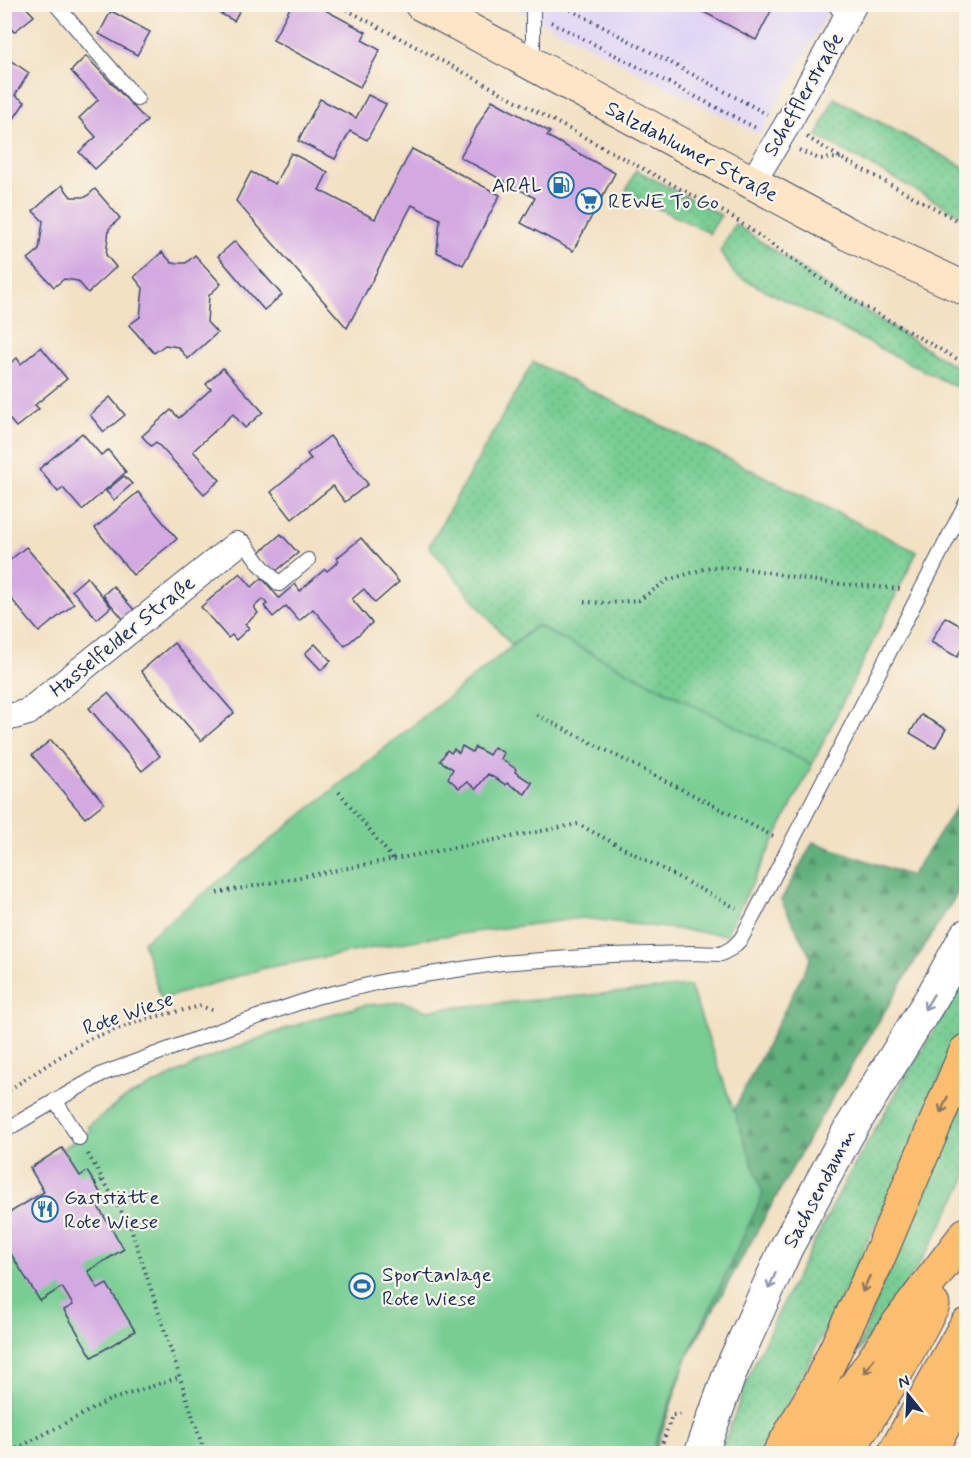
<svg xmlns="http://www.w3.org/2000/svg" width="971" height="1458" viewBox="0 0 971 1458" font-family="Mynerve,sans-serif">
  <style>
    .built { fill: #dfd5f5 }
    .grass { fill: url(#grass-dots); stroke: #497e78; stroke-width: 1.5 }
    .forest { fill: url(#forest-firs); stroke: #3e706d; stroke-width: 1.5 }
    .green { fill: #77cd92; stroke: #497e78; stroke-width: 1.5 }
    .building { fill: #d3a9e1 }
    .lines { fill: none; stroke-linecap: round; stroke-linejoin: round }
    .service-casing { stroke: #3b4a6d; stroke-width: 16 }
    .minor-casing { stroke: #3b4a6d; stroke-width: 28 }
    .tertiary-casing { stroke: #3b4a6d; stroke-width: 35 }
    .secondary-casing { stroke: #3b4a6d; stroke-width: 35 }
    .motorway-casing { stroke: #3b4a6d; stroke-width: 35 }
    .path { stroke: #3b4a6d; stroke-width: 4; stroke-dasharray: 1.5 4.5; stroke-linecap: butt }
    .service { stroke: #fff; stroke-width: 14 }
    .minor { stroke: #fff; stroke-width: 26 }
    .tertiary { stroke: #fff; stroke-width: 33 }
    .secondary { stroke: #fde5c5; stroke-width: 33 }
    .motorway { stroke: #fabe6e; stroke-width: 33 }
    .oneway { stroke: #8d97ae }
    .oneway2 { stroke: #8a7666 }
    .labels { text-anchor: middle; stroke-width: 4.5; stroke-linejoin: round; paint-order: stroke }
    .street-label { font-size: 21px; fill: #1b2f5e; stroke: #fbf7ec }
    .poi-label { font-size: 21px; fill: #1b2f5e; stroke: #fbf7ec; text-anchor: start }
  </style>
  <defs>
    <pattern id="grass-dots" width="8" height="8" patternUnits="userSpaceOnUse" patternTransform="scale(1.5)"><rect width="8" height="8" fill="#77cd92"/><path d="M2 2h.1M6 6h.1" fill="none" stroke="#66b080" stroke-width="1.8" stroke-linecap="round"/></pattern>
    <pattern id="forest-firs" width="22" height="20" patternUnits="userSpaceOnUse" patternTransform="scale(1.5)"><rect width="22" height="20" fill="#61b07c"/><path d="M5 1l3.5 6h-7zM16 11l3.5 6h-7z" fill="#4f9069"/></pattern>
  </defs>
  <rect width="100%" height="100%" fill="#fbf7ec"/>
  <filter id="ink" filterUnits="userSpaceOnUse"><feTurbulence type="fractalNoise" baseFrequency=".0167" numOctaves="2"/><feDisplacementMap in="SourceGraphic" scale="12" xChannelSelector="R" yChannelSelector="G"/><feConvolveMatrix kernelMatrix="1 2 1 2 8 2 1 2 1" color-interpolation-filters="sRGB"/></filter>
  <filter id="wash" filterUnits="userSpaceOnUse"><feTurbulence type="fractalNoise" baseFrequency=".008" numOctaves="4" result="noise"/><feDisplacementMap in="SourceGraphic" scale="24" xChannelSelector="R" yChannelSelector="G"/><feGaussianBlur stdDeviation="1.35" result="paint"/><feColorMatrix in="noise" values="0 0 0 0 0 0 0 0 0 0 0 0 0 0 0 0 0 1.4 0 .05"/><feComposite in="paint" operator="in"/></filter>
  <g filter="url(#wash)">
    <rect width="100%" height="100%" fill="#f2e1c3"/>
    <polygon class="built" points="510,5 832,5 760,135"/>
    <g class="grass">
      <polygon points="834,98 966,168 966,218 817,136"/>
      <polygon points="636,170 721,215 709,234 708,232 625,193"/>
      <polygon points="735,224 843,297 966,373 966,392 735,275 720,251"/>
      <polygon points="533,362 917,552 812,765 537,626 511,645 429,546"/>
      <polygon points="966,979 966,1017 890,1193 848,1284 798,1384 761,1453 722,1454 724,1443 753,1366 787,1295 847,1178 909,1071"/>
      <polygon points="966,1094 966,1179 931,1245 892,1306 856,1355 878,1296"/>
    </g>
    <polygon class="forest" points="966,793 966,880 915,961 819,1120 687,1357 655,1453 593,1453 679,1218 811,958 781,900 813,842 911,876"/>
    <g class="green">
      <polygon points="537,626 812,765 726,935 582,918 428,938 265,968 161,999 143,942"/>
      <polygon points="690,986 763,1194 687,1357 651,1453 5,1454 5,1216 44,1192 30,1168 91,1131 88,1126 124,1099 204,1060 271,1034 320,1017 365,1005 403,1002 425,1010"/>
    </g>
    <g id="blocks">
      <g class="building">
        <polygon points="203,4 243,4 234,21"/>
        <polygon points="292,4 314,4 366,32 362,40 380,50 360,87 273,40"/>
        <polygon points="689,4 763,4 772,9 756,40"/>
        <polygon points="4,5 24,5 34,16 14,32 4,20"/>
        <polygon points="111,11 150,32 137,55 99,34"/>
        <polygon points="86,56 147,121 95,169 79,152 96,137 79,118 98,100 71,71"/>
        <polygon points="10,60 29,73 15,95 25,102 9,126 4,123 4,68"/>
        <polygon points="368,95 386,104 367,140 350,131 335,159 298,141 320,99 356,118"/>
        <polygon points="492,100 550,132 547,136 615,173 573,251 521,223 535,198 460,157"/>
        <polygon points="412,149 500,195 463,265 437,252 440,219 412,205 347,328 236,201 251,172 275,184 291,153 328,172 319,190 375,219"/>
        <polygon points="62,185 71,197 86,197 95,189 120,218 109,229 106,255 116,267 88,293 78,281 64,279 54,287 28,259 39,250 43,221 33,211"/>
        <polygon points="235,241 282,295 264,310 218,256"/>
        <polygon points="162,252 172,263 186,263 195,255 221,284 209,295 207,322 217,333 188,359 178,347 165,345 154,353 129,325 140,317 143,288 134,277"/>
        <polygon points="41,347 67,379 35,405 39,409 16,427 4,413 4,378 7,376 4,373 4,368 17,358 21,364"/>
        <polygon points="223,368 263,412 245,428 233,414 193,451 220,480 204,494 156,442 151,446 142,436 171,410 179,418 211,389 206,384"/>
        <polygon points="110,397 125,415 104,432 90,415"/>
        <polygon points="82,433 101,455 108,450 126,472 82,510 63,488 58,492 39,469"/>
        <polygon points="330,436 368,484 345,502 333,486 292,519 271,492 311,459 307,454"/>
        <polygon points="124,476 132,484 114,500 106,491"/>
        <polygon points="138,492 177,539 133,575 95,528"/>
        <polygon points="281,534 298,553 275,572 259,553"/>
        <polygon points="361,538 399,582 375,603 364,589 352,599 372,623 345,646 313,609 299,621 286,606 273,617 264,606 267,604 263,599 254,607 258,613 245,624 249,628 236,640 232,635 228,638 201,607 240,573 252,587 262,578 279,598 295,584 300,591 325,569 327,571 339,561 337,558"/>
        <polygon points="26,547 74,604 39,632 4,590 4,565"/>
        <polygon points="87,577 111,607 97,619 72,590"/>
        <polygon points="113,586 135,611 124,620 103,595"/>
        <polygon points="945,617 966,629 966,640 957,657 931,642"/>
        <polygon points="174,643 234,713 201,741 141,671"/>
        <polygon points="315,644 331,661 321,670 305,653"/>
        <polygon points="108,693 160,756 142,771 89,708"/>
        <polygon points="921,715 946,729 935,748 910,733"/>
        <polygon points="51,740 104,803 85,818 32,755"/>
        <polygon points="462,746 472,752 475,747 489,755 494,747 504,753 501,759 516,769 515,772 532,783 525,794 507,783 506,785 488,774 476,789 467,782 459,788 448,778 453,769 440,761 447,750 451,753 454,749 459,753"/>
        <polygon points="62,1148 80,1176 87,1171 95,1184 105,1200 97,1205 124,1249 88,1271 98,1289 107,1284 135,1331 92,1357 64,1310 73,1305 62,1287 40,1301 11,1254 4,1258 4,1216 44,1192 30,1168"/>
      </g>
    </g>
  </g>
  <g filter="url(#ink)">
    <use href="#blocks" fill-opacity="0" stroke="#3b4a6d" stroke-width="1.5"/>
    <g class="lines">
      <g class="service-casing">
        <g id="service">
          <polyline points="533,4 533,63"/>
          <polyline points="834,4 846,19"/>
          <polyline points="58,7 137,99"/>
          <polyline points="236,545 244,542 260,564 279,584 308,560"/>
          <polyline points="55,1100 79,1138"/>
          <polyline points="4,1131 43,1108 102,1074 234,1025 316,997 385,981 501,963 611,955 690,953 721,954 732,948 741,939 753,917 966,503"/>
        </g>
      </g>
      <g class="minor-casing">
        <g id="minor">
          <polyline points="752,183 787,125 854,4"/>
          <polyline points="4,716 14,716 28,712 236,545"/>
        </g>
      </g>
      <g class="tertiary-casing">
        <polyline id="tertiary" points="701,1454 731,1370 786,1248 848,1133 934,994 966,936"/>
      </g>
      <g class="secondary-casing">
        <polyline id="secondary" points="421,4 848,234 966,289"/>
      </g>
      <g class="motorway-casing">
        <g id="motorway">
          <polyline points="779,1454 821,1380 875,1266 966,1051"/>
          <polyline points="809,1454 897,1325 966,1234"/>
          <polyline points="846,1454 890,1384 933,1305"/>
          <polyline points="894,1454 966,1325"/>
          <polyline points="929,1454 966,1384"/>
        </g>
      </g>
      <g class="path">
        <polyline points="336,4 731,216 844,295 966,364"/>
        <polyline points="560,4 767,114"/>
        <polyline points="551,22 758,129"/>
        <polyline points="807,137 841,158 966,225"/>
        <polyline points="799,150 819,159 841,158"/>
        <polyline points="584,602 610,603 639,600 668,580 710,567 742,568 829,583 902,589"/>
        <polyline points="537,715 773,836"/>
        <polyline points="339,792 393,859"/>
        <polyline points="217,893 578,824 736,908"/>
        <polyline points="4,1093 61,1056 89,1039 146,1019 201,1006 216,1012"/>
        <polyline points="88,1154 131,1228 205,1454"/>
        <polyline points="95,1184 103,1180"/>
        <polyline points="4,1262 10,1259"/>
        <polyline points="6,1454 110,1400 180,1377"/>
        <polyline points="659,1454 672,1415 683,1415"/>
      </g>
      <use href="#service" class="service"/>
      <use href="#minor" class="minor"/>
      <use href="#tertiary" class="tertiary"/>
      <use href="#secondary" class="secondary"/>
      <use href="#motorway" class="motorway"/>
    </g>
    <defs><path id="oneway-shaft" d="M-6 0H5M1.5-3L5.5 0L1.5 3" fill="none" stroke-width="1.6" stroke-linecap="round" stroke-linejoin="round" transform="scale(1.5)"/></defs>
    <g class="oneway">
      <use href="#oneway-shaft" transform="translate(929 1002) rotate(121)"/>
      <use href="#oneway-shaft" transform="translate(772 1281) rotate(114)"/>
    </g>
    <g class="oneway2">
      <use href="#oneway-shaft" transform="translate(944 1105) rotate(113)"/>
      <use href="#oneway-shaft" transform="translate(866 1284) rotate(115)"/>
      <use href="#oneway-shaft" transform="translate(869 1366) rotate(124)"/>
    </g>
  </g>
  <defs>
    <g id="fuel-ring" transform="scale(1.35)"><circle r="9.5" fill="#fbf7ec" stroke="#1f6fb2" stroke-width="1.5"/><path d="M-5.5-6h7V0h2V4h1.3V-2.5L3-4.5l.8-.8L6-3V5H2.5V1h-1V6h-7ZM-4.2-4.7v3.2H.2V-4.7Z" fill="#1f6fb2"/></g>
    <g id="supermarket-ring" transform="scale(1.35)"><circle r="9.5" fill="#fbf7ec" stroke="#1f6fb2" stroke-width="1.5"/><path d="M-6-5.5h2.5l.6 2H6L4.5 2H-2.5L-4.4-4H-6ZM-1.5 3.2a1.3 1.3 0 1 0 .1 0ZM3 3.2a1.3 1.3 0 1 0 .1 0Z" fill="#1f6fb2"/></g>
    <g id="restaurant-ring" transform="scale(1.35)"><circle r="9.5" fill="#fbf7ec" stroke="#1f6fb2" stroke-width="1.5"/><path d="M-5-6h1v4h1v-4h1v4h1v-4h1v5L-1.5 .5V6h-2V.5L-5-1ZM5-6V6H3V1.5H1.5Q1.5-4 5-6Z" fill="#1f6fb2"/></g>
    <g id="stadium-ring" transform="scale(1.35)"><circle r="9.5" fill="#fbf7ec" stroke="#1f6fb2" stroke-width="1.5"/><path d="M0-5a6.5 5 0 1 0 0 10a6.5 5 0 1 0 0-10ZM-3.5-1.8h7v3.6h-7Z" fill="#1f6fb2"/></g>
  </defs>
  <g fill-rule="evenodd">
    <use href="#fuel-ring" x="561" y="185"/>
    <use href="#supermarket-ring" x="589" y="201"/>
    <use href="#restaurant-ring" x="45" y="1209"/>
    <use href="#stadium-ring" x="362" y="1286"/>
  </g>
  <g class="labels">
    <g class="street-label">
      <text transform="translate(803 94) rotate(-60)" y="7">Schefflerstraße</text>
      <text transform="translate(692 151) rotate(28)" y="7">Salzdahlumer Straße</text>
      <text transform="translate(122 636) rotate(-39)" y="7">Hasselfelder Straße</text>
      <text transform="translate(128 1013) rotate(-19)" y="7">Rote Wiese</text>
      <text transform="translate(819 1188) rotate(-62)" y="7">Sachsendamm</text>
    </g>
    <g class="poi-label">
      <text x="542" y="192" text-anchor="end">ARAL</text>
      <text x="608" y="208">REWE To Go</text>
      <text x="64" y="1204">Gaststätte<tspan x="64" dy="24">Rote Wiese</tspan></text>
      <text x="382" y="1281">Sportanlage<tspan x="382" dy="24">Rote Wiese</tspan></text>
    </g>
  </g>
  <rect width="971" height="1458" fill="none" stroke="#fbf7ec" stroke-width="24"/>
  <g transform="translate(908 1395) rotate(342)" stroke="#fbf7ec" stroke-width="4.5" paint-order="stroke">
  <path d="M0-4.5L10 22L0 15L-10 22Z" fill="#1b2f5e"/>
  <text y="-9" font-size="16" font-weight="bold" text-anchor="middle" fill="#1b2f5e">N</text>
  </g>
</svg>
